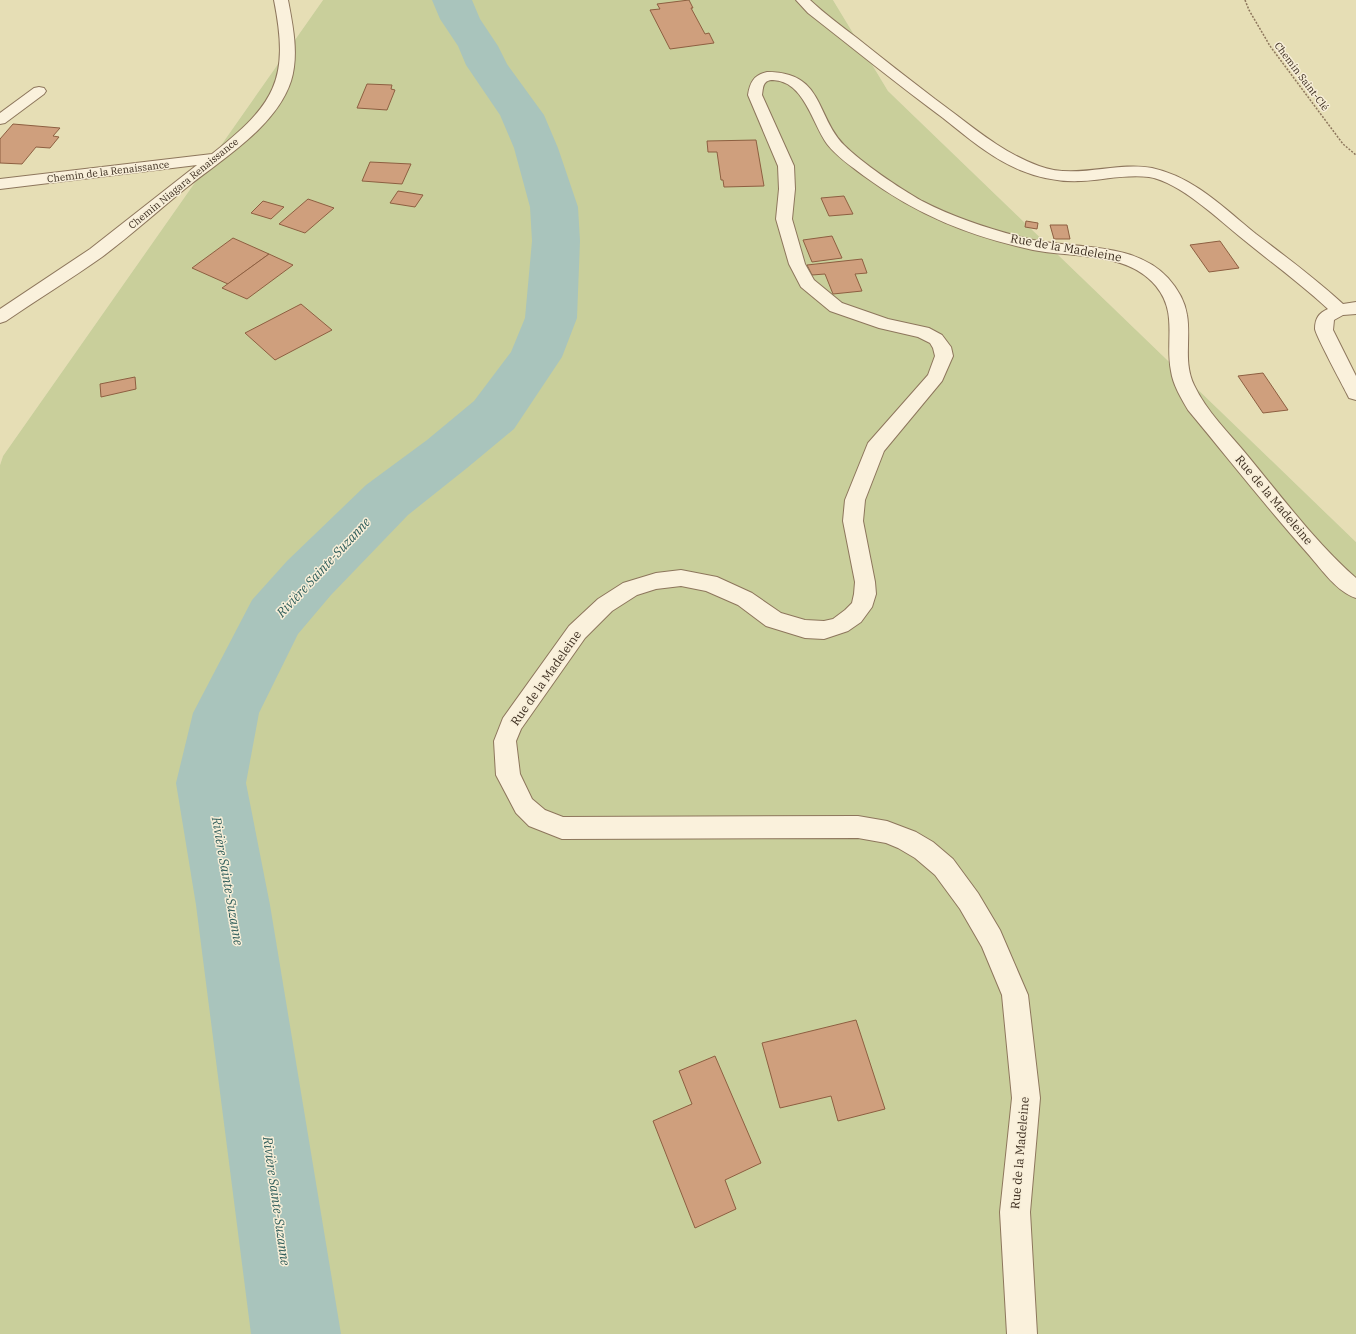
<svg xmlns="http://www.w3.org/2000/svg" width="1356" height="1334" viewBox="0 0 1356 1334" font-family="'IBM Plex Serif',serif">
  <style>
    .farmland { fill: #e6deb5 }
    .green { fill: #c9cf9b }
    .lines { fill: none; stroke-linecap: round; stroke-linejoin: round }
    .river { fill: #a9c4bc; fill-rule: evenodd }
    .building { fill: #cf9f7d; stroke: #8d5f41 }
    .minor-casing { stroke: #8d765c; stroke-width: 2 }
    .path { stroke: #8d765c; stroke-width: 1.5; stroke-dasharray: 2 1.5; stroke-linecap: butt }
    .minor { fill: #faf1dc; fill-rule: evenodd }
    .labels { text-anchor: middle; stroke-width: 3; stroke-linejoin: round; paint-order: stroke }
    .far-street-label { font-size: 10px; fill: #3d2e20; stroke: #f7eed8 }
    .street-label { font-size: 12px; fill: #3d2e20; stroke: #f7eed8 }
    .water-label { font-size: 13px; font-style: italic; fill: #2f5d5a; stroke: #f7eed8 }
  </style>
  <rect width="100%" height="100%" fill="#f0e4c8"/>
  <g class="farmland">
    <polygon points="0,0 323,0 3,456 0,465"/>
    <polygon points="833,0 1356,0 1356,542 888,91"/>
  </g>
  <polygon class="green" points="323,0 833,0 888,91 1356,542 1356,1334 0,1334 0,465 3,456"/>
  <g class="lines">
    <polygon class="river" points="432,0 472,0 480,19 498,46 507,64 544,115 558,148 578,207 580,241 577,318 562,357 514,429 467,468 408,515 331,595 298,634 259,713 246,783 270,905 341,1334 251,1334 196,905 176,783 193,713 252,600 287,561 366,485 427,440 474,401 511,352 525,318 532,241 530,207 514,148 500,115 466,65 458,46 440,19"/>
  </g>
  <g class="building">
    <polygon points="689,0 693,8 691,8 705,34 709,33 714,43 670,49 650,10 660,9 657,4"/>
    <polygon points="367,84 392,85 391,89 395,90 387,110 357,108"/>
    <polygon points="13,124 60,128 53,136 59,137 50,148 36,147 22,164 0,163 0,139"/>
    <polygon points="756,140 764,186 724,187 723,180 721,180 717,152 708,152 707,141"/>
    <polygon points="370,162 411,164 402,184 362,181"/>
    <polygon points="398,191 423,195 415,207 390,203"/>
    <polygon points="844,196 853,214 829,216 821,198"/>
    <polygon points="308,199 334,208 305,233 279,224"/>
    <polygon points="263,201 284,207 271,219 251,213"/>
    <polygon points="1026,221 1038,223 1037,229 1025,227"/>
    <polygon points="1050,225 1067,225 1070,239 1054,239"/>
    <polygon points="832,236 842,258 812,262 803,240"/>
    <polygon points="233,238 269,254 228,284 192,268"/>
    <polygon points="1220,241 1239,268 1209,272 1190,245"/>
    <polygon points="269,254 293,265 247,299 222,288"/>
    <polygon points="862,259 867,273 855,274 862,291 833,294 825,274 812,275 807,265"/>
    <polygon points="301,304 332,330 275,360 245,333"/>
    <polygon points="1263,373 1288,410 1263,413 1238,376"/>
    <polygon points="135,377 136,389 101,397 100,384"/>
    <polygon points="856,1020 885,1109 838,1121 831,1096 780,1108 762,1043"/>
    <polygon points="715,1056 761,1163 725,1180 736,1209 695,1228 653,1121 692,1104 679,1071"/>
  </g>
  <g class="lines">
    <g class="minor-casing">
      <g id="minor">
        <path d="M274,0H288C293,26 299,55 291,81C276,127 222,159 186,188C158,211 131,235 102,257C71,279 38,299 6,321L0,323V309L90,249L197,165L0,189V179L212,154C275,104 290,80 274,0Z"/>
        <path d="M796,0H810C825,14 841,26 857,38C883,59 909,79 935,99C968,123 1000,152 1039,166C1076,180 1115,161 1152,168C1194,177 1225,209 1256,234C1286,257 1316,279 1343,304L1356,302V314L1343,315L1334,320L1333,330L1356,376V400L1349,398L1347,394C1342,384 1316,336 1315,329C1315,318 1319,313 1328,309C1301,284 1272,263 1244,240C1219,220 1180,182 1149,177C1126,174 1103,180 1081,181C1060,182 1039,178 1020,170C991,158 967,137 943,118C897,84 853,48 808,13Z"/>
        <path d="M767,72C824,72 815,115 844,145C862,163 899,188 922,201C957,219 995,231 1033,240C1077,249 1135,242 1168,278C1177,288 1185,301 1187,315C1191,339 1183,362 1194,385C1206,411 1229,433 1247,455C1281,496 1316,543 1356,578V598C1337,592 1322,570 1309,555C1267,508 1228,458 1188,410C1181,398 1173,385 1171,371C1165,340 1178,313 1156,286C1127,251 1073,258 1033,250C969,236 917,215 864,176C851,166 837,157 827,144C812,123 804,81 773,80C763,80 763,87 762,95L794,166L795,189L792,219L805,264L814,280L842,303L888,319L929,328L942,335L951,347L953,356L942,381L884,451L865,500L863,521L875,582L876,594L872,607L861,622L848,631L824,639L805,638L766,626L738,605L706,591L681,586L656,589L637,595L612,611L585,638L521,729L516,741L520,774L532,799L545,810L563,817L858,816L887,821L916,832L933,842L953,859L978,893L1000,930L1028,995L1040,1098L1030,1212L1037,1334H1007L1000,1212L1012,1098L1002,995L982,947L960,909L935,875L915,858L898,848L886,843L858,838L562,839L529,826L516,813L496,775L494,741L503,718L569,626L598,599L623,583L656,573L681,570L717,577L752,593L781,613L805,620L824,621L833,619L845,610L852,603L854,594L855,582L843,521L845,500L868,443L928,375L935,356L933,348L930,343L918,337L879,328L830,311L801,287L789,264L776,219L779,189L778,166L748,95C750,82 754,75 767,72Z"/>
        <polygon points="39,87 44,88 46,91 44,94 5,123 0,124 0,113 34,88"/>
      </g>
    </g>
    <polyline class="path" points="1245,0 1249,10 1270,46 1343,144 1356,155"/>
    <use href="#minor" class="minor"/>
  </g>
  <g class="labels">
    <g class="far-street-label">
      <text transform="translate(1302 76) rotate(53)" y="4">Chemin Saint-Clé</text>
      <text transform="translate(108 171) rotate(-7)" y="4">Chemin de la Renaissance</text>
      <text transform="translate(183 183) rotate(-39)" y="4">Chemin Niagara Renaissance</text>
    </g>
    <g class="street-label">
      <text transform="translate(1066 248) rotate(10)" y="4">Rue de la Madeleine</text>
      <text transform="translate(1274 500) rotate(50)" y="4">Rue de la Madeleine</text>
      <text transform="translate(546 678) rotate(-55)" y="4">Rue de la Madeleine</text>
      <text transform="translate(1020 1153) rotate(-85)" y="4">Rue de la Madeleine</text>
    </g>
    <g class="water-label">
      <text transform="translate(323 567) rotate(-47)" y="5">Rivière Sainte-Suzanne</text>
      <text transform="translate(228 881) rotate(80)" y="5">Rivière Sainte-Suzanne</text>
      <text transform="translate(277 1201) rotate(82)" y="5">Rivière Sainte-Suzanne</text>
    </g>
  </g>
</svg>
